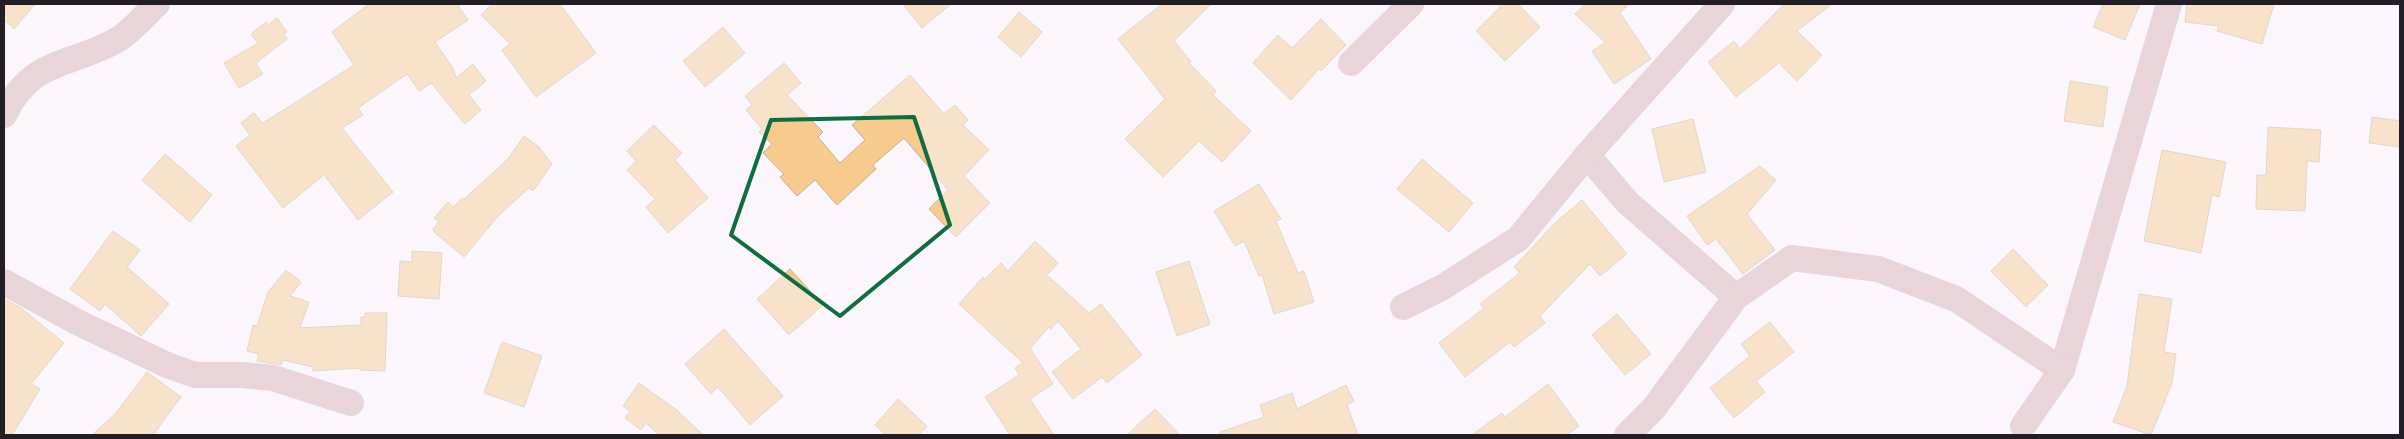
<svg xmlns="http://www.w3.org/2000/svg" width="2404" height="439" viewBox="0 0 2404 439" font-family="'Source Sans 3',sans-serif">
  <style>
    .building { fill: #f7cb8e; stroke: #c3b198 }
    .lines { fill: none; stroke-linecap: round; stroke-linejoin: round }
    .minor { stroke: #d5aab2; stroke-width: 26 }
    .marked { fill: none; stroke: #0f6d42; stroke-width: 4; stroke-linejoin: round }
  </style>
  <rect width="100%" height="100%" fill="#faf6fc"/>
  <g class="building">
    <polygon points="4,4 35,4 14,29 4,20"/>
    <polygon points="369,4 457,4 468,20 435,42 453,68 456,78 473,64 486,81 469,95 481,110 465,124 431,83 419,91 407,74 358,108 363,115 342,128 393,192 358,220 324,175 283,208 236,146 250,135 241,123 254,113 263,123 354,65 332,32"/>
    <polygon points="492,4 560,4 596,53 536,97 502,50 510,44 481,15"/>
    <polygon points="903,4 951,4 922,28"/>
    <polygon points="1162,4 1211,4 1174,41 1191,62 1189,63 1216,91 1213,95 1251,131 1222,162 1199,141 1163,177 1125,139 1165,99 1118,39"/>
    <polygon points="1503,4 1518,4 1540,27 1505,61 1476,31"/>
    <polygon points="1585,4 1629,4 1620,13 1651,59 1614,84 1592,51 1605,42 1575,14"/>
    <polygon points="1784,4 1832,4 1797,31 1822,55 1797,81 1779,63 1736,97 1708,62 1734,41 1740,49"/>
    <polygon points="2103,4 2140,4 2125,40 2093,27"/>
    <polygon points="2187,4 2274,4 2262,44 2217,31 2219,26 2185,22"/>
    <polygon points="1019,12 1042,32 1021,57 998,37"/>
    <polygon points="277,18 287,32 284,34 287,39 256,63 263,74 239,88 224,63 258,43 251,34 266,22 268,25"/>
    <polygon points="1321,19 1346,45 1321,71 1319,69 1291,100 1253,63 1278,35 1292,48"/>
    <polygon points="723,27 745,53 705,87 683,61"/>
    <polygon points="784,63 801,83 787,95 823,132 818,137 840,163 865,140 852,125 910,75 944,114 955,105 968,120 963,125 989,150 964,176 990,203 956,237 929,209 948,190 904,138 873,165 876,169 837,205 815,180 797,196 780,177 784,174 763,153 772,144 759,132 762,129 746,110 752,105 745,96"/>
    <polygon points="2070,81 2108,87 2103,127 2064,121"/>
    <polygon points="2372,117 2400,121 2400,147 2369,143"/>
    <polygon points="1693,119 1706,172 1664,182 1652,129"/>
    <polygon points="654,125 682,153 675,160 708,198 668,233 646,207 655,199 627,170 636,161 627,151"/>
    <polygon points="2268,127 2321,130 2319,162 2307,161 2305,211 2256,209 2257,175 2266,175"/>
    <polygon points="524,136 539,147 552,164 533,191 529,188 498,216 464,257 434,232 433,229 439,222 434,218 448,202 454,207 462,198 464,199 507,160"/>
    <polygon points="2162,150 2226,162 2219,197 2212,195 2201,253 2144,241"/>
    <polygon points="165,154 212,195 190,222 142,180"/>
    <polygon points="1422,159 1473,203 1449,232 1397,189"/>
    <polygon points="1760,166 1776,180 1747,214 1775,250 1743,274 1716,239 1707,245 1687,216"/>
    <polygon points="1259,184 1281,219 1276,221 1298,273 1304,271 1314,302 1274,314 1262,275 1259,276 1244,241 1235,246 1214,211"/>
    <polygon points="1582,200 1627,254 1600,276 1590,264 1540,316 1545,323 1514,347 1510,342 1465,377 1439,343 1484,308 1480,304 1520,273 1514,267 1556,222"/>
    <polygon points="113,231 140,250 127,267 169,304 141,336 105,304 100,311 70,289"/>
    <polygon points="1035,241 1058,263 1047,275 1089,313 1101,304 1142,355 1107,383 1102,377 1073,399 1052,372 1081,349 1058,321 1051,329 1049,327 1030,348 1053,384 1030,399 1054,435 1010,435 985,397 1019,375 1015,368 1023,363 959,304 983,277 985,279 1001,263 1008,271"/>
    <polygon points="2013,249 2048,285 2026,307 1991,271"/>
    <polygon points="412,251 442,253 439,299 398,296 400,261 412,262"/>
    <polygon points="1189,261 1210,324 1177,336 1156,272"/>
    <polygon points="790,269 823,305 789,335 757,299"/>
    <polygon points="286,270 301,282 290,296 309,302 300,328 361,325 361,317 365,317 365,313 387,313 385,371 360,370 360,368 313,371 313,367 283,360 281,365 257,361 259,354 247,351 253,325 257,326 268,292"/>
    <polygon points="2139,294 2172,299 2164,352 2176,354 2172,383 2151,435 2113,422 2127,386"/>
    <polygon points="4,299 21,308 64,343 31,384 40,389 12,435 4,435"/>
    <polygon points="1617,314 1651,354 1625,375 1592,335"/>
    <polygon points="1770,322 1794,352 1756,381 1765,392 1734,418 1710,388 1750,356 1741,344"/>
    <polygon points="724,329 783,396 750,425 718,387 711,394 685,364"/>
    <polygon points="502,342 542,356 524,407 484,393"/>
    <polygon points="147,372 181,397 153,435 92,435 115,414"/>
    <polygon points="639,383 678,411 703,435 659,435 646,423 641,430 625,418 630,411 623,406"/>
    <polygon points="1548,384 1579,426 1567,435 1472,435 1502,413 1505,417"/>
    <polygon points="1346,385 1354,401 1347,405 1358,435 1221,435 1220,432 1264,417 1260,405 1292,393 1297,409"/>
    <polygon points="898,399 927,426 919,435 886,435 875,425"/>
    <polygon points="1155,409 1180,435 1127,435"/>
  </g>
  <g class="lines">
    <g class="minor">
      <polyline points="1351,63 1411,4"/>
      <path d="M4,115C32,57 70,67 117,40C131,32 145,15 157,4"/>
      <polyline points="1587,155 1627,202 1736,297"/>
      <polyline points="4,282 77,322 167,365 195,375 242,375 273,378 351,403"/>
      <polyline points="1403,307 1443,287 1518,239 1587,155 1722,4"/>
      <polyline points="2023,426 2062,370 2169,4"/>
      <polyline points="1627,435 1654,408 1736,297 1792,258 1878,269 1956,299 2062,370"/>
    </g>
  </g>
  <path d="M0 0H2404V439H0ZM914,117L950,225L840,316L731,235L771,120Z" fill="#faf6fc" fill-opacity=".55" fill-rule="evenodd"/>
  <path class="marked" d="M914,117L950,225L840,316L731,235L771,120Z"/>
  <rect width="2404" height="439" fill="none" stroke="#231d26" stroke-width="10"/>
</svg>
